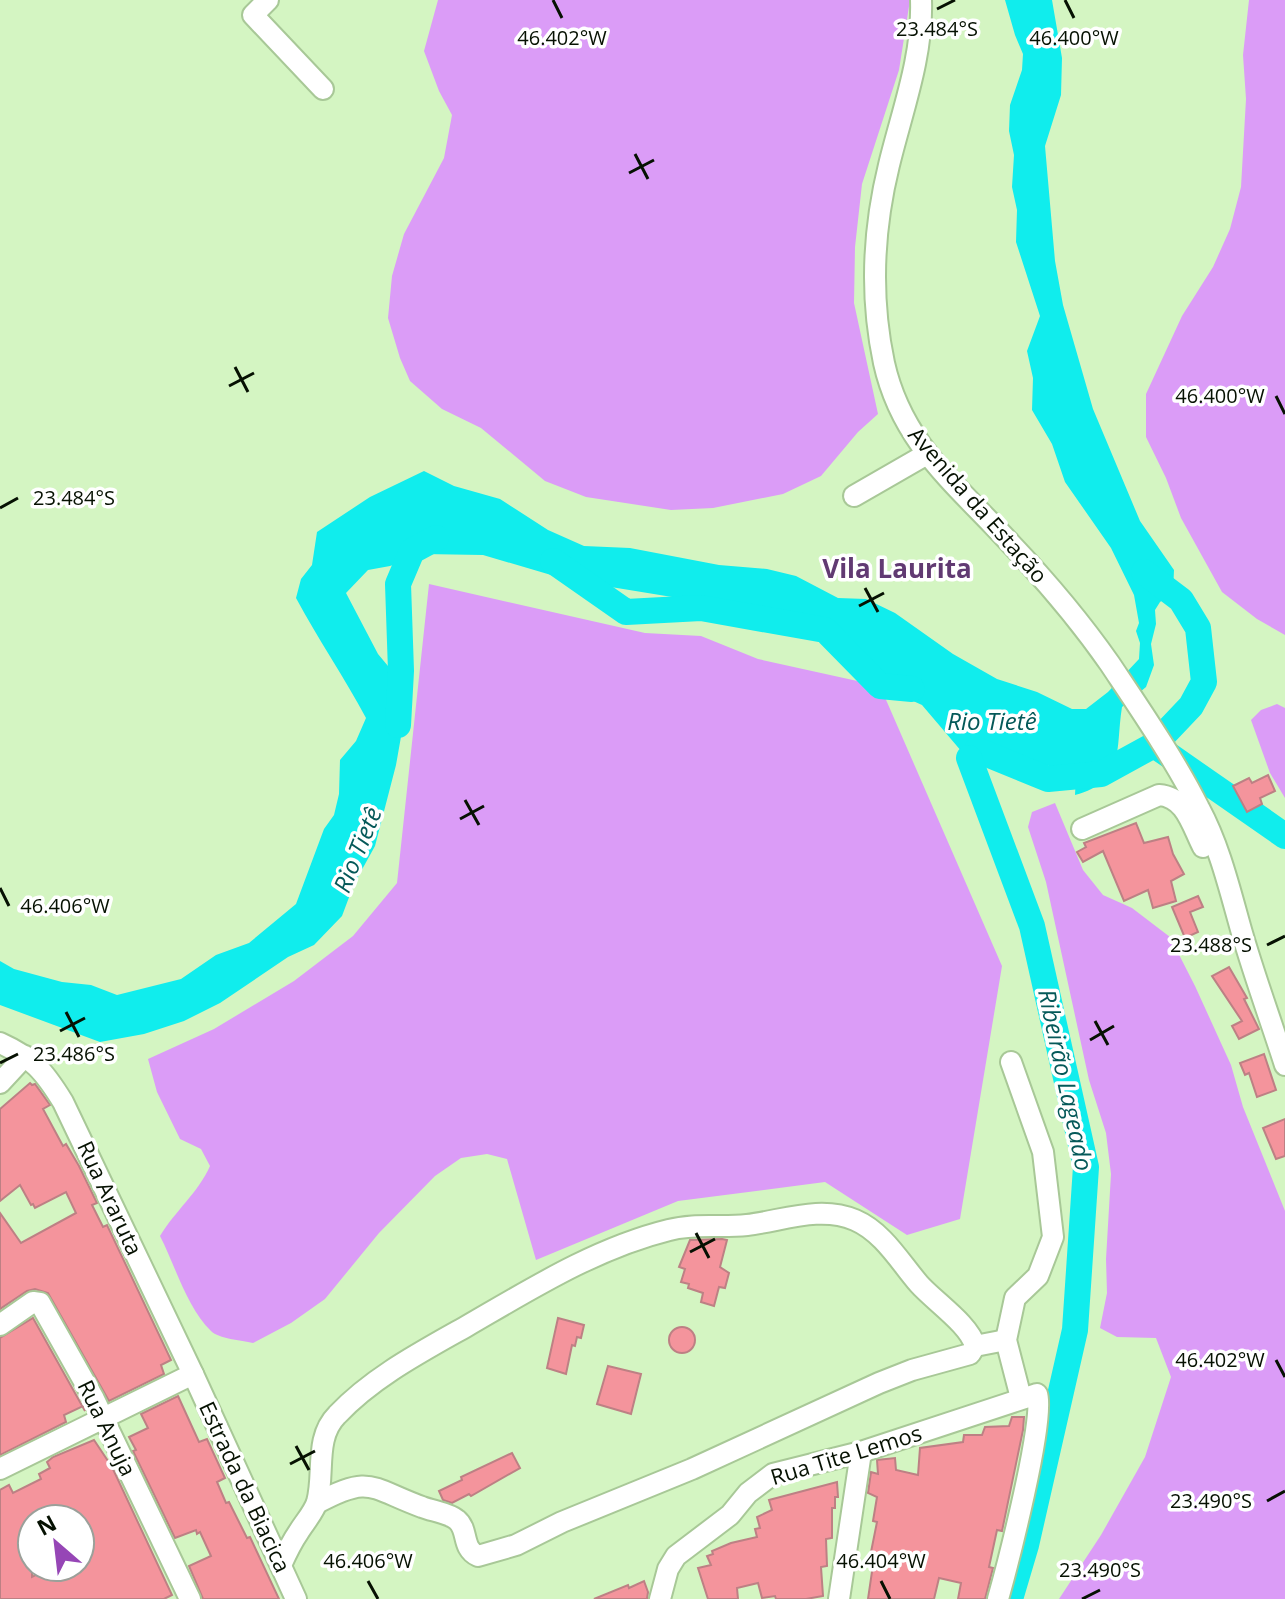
<svg xmlns="http://www.w3.org/2000/svg" width="1285" height="1599" viewBox="0 0 1285 1599" font-family="'Open Sans',sans-serif">
  <style>
    .green { fill: #db9cf7 }
    .water { fill: #10eded }
    .lines { fill: none; stroke-linecap: round; stroke-linejoin: round }
    .river { stroke: #10eded; stroke-width: 26 }
    .building { fill: #f4949c; stroke: #bd8084; stroke-width: 2; fill-rule: evenodd }
    .minor-casing { stroke: #a8c897; stroke-width: 24 }
    .minor { stroke: #fff; stroke-width: 20 }
    .ticks { fill: none; stroke: #061102; stroke-width: 3 }
    .labels { text-anchor: middle; stroke-width: 7; stroke-linejoin: round; paint-order: stroke }
    .street-label { font-size: 22px; fill: #061102; stroke: #fff }
    .water-label { font-size: 24px; font-style: italic; fill: #055959; stroke: #fff }
    .quarter-label { font-size: 26px; font-weight: bold; fill: #613a72; stroke: #fff }
    .ticks-label { font-size: 20px; text-anchor: middle; fill: #061102; stroke: #fff; stroke-width: 7; stroke-linejoin: round; paint-order: stroke }
  </style>
  <rect width="100%" height="100%" fill="#d4f5c2"/>
  <g class="green">
    <polygon points="438,0 910,0 899,70 862,184 855,247 854,303 878,414 858,432 821,476 783,494 713,508 671,510 586,497 545,481 481,428 442,409 410,381 400,358 388,318 392,276 404,234 444,158 452,115 439,91 424,51"/>
    <polygon points="1249,0 1285,0 1285,635 1257,619 1222,592 1181,518 1166,478 1146,437 1146,394 1182,316 1213,267 1230,229 1241,187 1246,99 1243,55"/>
    <path d="M429,584L645,633L701,636L758,659L880,686L1002,966L960,1219L907,1235L825,1182L678,1201L536,1260L507,1159L487,1154L461,1158L435,1176L379,1233L325,1299L291,1323L253,1343C241,1340 219,1339 211,1331C187,1308 175,1265 160,1236C175,1211 198,1193 210,1166L201,1149L180,1139L157,1092L148,1059L214,1029L294,981L353,936L397,883Z"/>
    <polygon points="1277,704 1285,708 1285,798 1270,773 1251,720 1261,710"/>
    <polygon points="1055,803 1083,870 1103,895 1132,908 1170,937 1195,986 1231,1065 1243,1107 1285,1211 1285,1599 1059,1599 1101,1535 1145,1457 1171,1377 1156,1338 1117,1337 1100,1328 1107,1293 1106,1259 1111,1174 1106,1133 1089,1080 1046,882 1028,827 1032,812"/>
  </g>
  <path class="water" d="M1005,0H1052L1062,58L1061,95L1045,146L1055,261L1063,305L1093,409L1140,521L1174,570L1173,592L1160,602L1155,610L1156,624L1151,644L1154,665L1146,687L1122,707C1115,750 1126,781 1075,795L1076,776C1039,759 1023,762 985,767L962,752L922,705L880,686L853,649L800,618L568,580L483,555L423,554L390,566L368,570L346,593L378,654L398,678L405,714L396,765L375,846L354,884L342,916L314,945L288,957L220,1003L184,1021L144,1034L100,1042L0,1005V961L14,969L62,982L91,985L117,995L181,979L216,955L249,943L296,904L324,829L334,815L339,794L340,760L356,741L366,718C344,677 318,639 296,598L301,579L312,565L317,532L370,497L424,471L454,486L500,499L548,530L584,546L630,548L719,565L767,569L796,576L838,598L866,599L895,613L953,654L997,679L1037,692L1072,709H1086L1108,692L1139,659L1140,643L1136,631L1139,623L1134,595L1111,548L1065,482L1052,444L1032,410L1033,378L1027,351L1040,316L1016,242L1017,210L1012,187L1014,155L1009,131L1010,105L1022,70L1023,54L1015,35Z"/>
  <g class="lines">
    <g class="river">
      <polyline points="553,561 626,612 701,608 825,630 880,686 912,689"/>
      <polyline points="398,725 401,671 398,584 412,551 436,538"/>
      <polyline points="1160,749 1285,836"/>
      <polyline points="977,750 1048,779 1101,774 1154,745 1191,706 1204,682 1198,628 1181,600 1144,572"/>
      <polyline points="969,758 1032,926 1086,1167 1075,1330 1026,1545 1010,1599"/>
    </g>
  </g>
  <g class="building">
    <polygon points="1268,775 1275,791 1260,798 1262,804 1247,812 1233,786 1249,778 1252,783"/>
    <polygon points="1136,823 1144,843 1168,837 1173,854 1184,874 1171,881 1176,901 1153,908 1148,890 1124,901 1103,851 1083,862 1077,852 1086,847 1084,843"/>
    <polygon points="1198,896 1203,907 1190,912 1198,932 1185,938 1172,907"/>
    <polygon points="1229,967 1247,998 1244,999 1259,1029 1239,1039 1232,1026 1242,1021 1212,976"/>
    <polygon points="1264,1054 1276,1090 1257,1097 1249,1073 1245,1075 1240,1063"/>
    <polygon points="30,1083 32,1085 35,1084 50,1105 43,1109 63,1146 66,1144 79,1166 97,1203 92,1205 103,1227 107,1225 171,1360 161,1365 164,1374 109,1401 48,1293 35,1289 27,1291 0,1309 0,1213 21,1243 76,1213 66,1192 35,1208 33,1204 31,1205 20,1185 0,1201 0,1109"/>
    <polygon points="1285,1119 1285,1156 1276,1159 1263,1128"/>
    <polygon points="722,1239 727,1240 720,1267 729,1273 725,1288 719,1287 714,1306 701,1302 703,1293 688,1288 689,1284 681,1282 685,1269 679,1267 690,1240"/>
    <polygon points="33,1318 85,1411 83,1406 64,1415 66,1422 0,1455 0,1338"/>
    <polygon points="558,1318 584,1325 581,1338 577,1337 575,1346 572,1345 566,1374 547,1368"/>
    <circle cx="682" cy="1340" r="13"/>
    <polygon points="608,1366 641,1374 631,1414 597,1404"/>
    <polygon points="178,1396 199,1442 207,1439 225,1478 217,1482 226,1503 229,1502 247,1538 250,1537 279,1599 203,1599 189,1566 211,1556 200,1532 197,1534 196,1530 175,1538 133,1451 136,1450 129,1437 148,1428 141,1414"/>
    <polygon points="1012,1417 1024,1417 1023,1430 1002,1531 997,1530 989,1567 993,1568 985,1599 958,1599 961,1583 939,1578 934,1599 868,1599 874,1558 870,1557 877,1522 873,1521 877,1497 868,1493 871,1472 878,1474 877,1460 895,1458 896,1470 918,1475 920,1448 963,1442 964,1435 982,1435 985,1427 1009,1426"/>
    <path d="M94,1440L112,1467L172,1595L164,1599H0V1490L9,1485L13,1493L41,1479L39,1474L50,1468L47,1462L53,1457ZM32,1519H80V1567H52L32,1577Z"/>
    <polygon points="512,1453 520,1468 471,1496 469,1494 452,1503 443,1500 439,1491 462,1480 461,1477"/>
    <polygon points="837,1482 838,1497 835,1497 835,1508 832,1508 832,1538 826,1539 827,1566 821,1567 823,1596 806,1599 776,1599 775,1596 762,1598 758,1583 737,1588 738,1599 708,1599 698,1568 711,1565 707,1556 713,1554 712,1551 731,1543 757,1537 755,1529 760,1528 757,1517 772,1510 769,1500"/>
    <polygon points="644,1581 648,1592 647,1599 594,1599 628,1585 629,1588"/>
  </g>
  <g class="lines">
    <g class="minor-casing">
      <g id="minor">
        <polyline points="268,0 253,15 323,89"/>
        <path d="M921,0C923,57 902,111 889,165C873,230 870,297 884,363C902,444 957,485 1010,543C1046,581 1080,621 1110,664C1140,709 1175,760 1199,808C1220,847 1230,891 1242,933C1255,978 1271,1021 1285,1065"/>
        <polyline points="854,496 927,454"/>
        <path d="M1082,829L1159,795C1186,797 1192,826 1203,847"/>
        <path d="M0,1043C33,1058 44,1071 63,1102L193,1374L296,1599"/>
        <polyline points="1011,1062 1043,1152 1053,1237 1038,1276 1015,1298 1006,1340 1021,1398"/>
        <polyline points="0,1083 25,1056"/>
        <polyline points="0,1325 33,1302 40,1303 94,1399 190,1599"/>
        <polyline points="0,1469 193,1374"/>
        <path d="M317,1503C371,1474 370,1488 422,1507C432,1511 449,1513 457,1520C469,1530 461,1548 478,1556L516,1545L562,1522L692,1469L879,1383L912,1370L970,1354L975,1346L1006,1340"/>
        <path d="M281,1565C286,1554 291,1543 298,1533C304,1523 314,1512 317,1502C325,1474 314,1438 337,1415C373,1377 421,1352 467,1326C531,1289 596,1248 669,1230C695,1223 720,1228 747,1225C782,1221 820,1205 855,1220C883,1232 900,1262 919,1284C934,1301 970,1325 975,1346"/>
        <path d="M660,1599L668,1569L676,1556L730,1515L748,1493L773,1474L861,1452L1037,1394C1046,1417 1007,1567 998,1599"/>
        <polyline points="839,1599 861,1452"/>
      </g>
    </g>
    <use href="#minor" class="minor"/>
  </g>
  <path class="ticks" d="M553,0L562,18M1065,0L1074,18M937,9L955,0M635,154L648,179M629,173L654,160M235,367L248,392M229,386L254,373M1276,396L1285,414M0,508L18,498M865,588L878,612M859,606L884,593M465,800L479,825M460,819L484,806M0,888L9,906M1267,945L1285,936M66,1012L79,1037M1095,1021L1108,1045M60,1031L85,1018M1090,1040L1114,1026M0,1063L18,1054M696,1233L709,1258M690,1252L715,1239M1276,1360L1285,1377M296,1446L309,1470M290,1464L315,1451M1267,1501L1285,1491M368,1581L378,1599M881,1581L890,1599M1082,1599L1100,1590"/>
  <g class="labels">
    <g class="street-label">
      <text transform="translate(978 505) rotate(49)" y="8">Avenida da Estação</text>
      <text transform="translate(110 1198) rotate(65)" y="8">Rua Araruta</text>
      <text transform="translate(107 1428) rotate(64)" y="8">Rua Anuja</text>
      <text transform="translate(846 1455) rotate(-17)" y="8">Rua Tite Lemos</text>
      <text transform="translate(245 1487) rotate(65)" y="8">Estrada da Biacica</text>
    </g>
    <g class="water-label">
      <text x="992" y="730">Rio Tietê</text>
      <text transform="translate(358 850) rotate(-68)" y="8">Rio Tietê</text>
      <text transform="translate(1065 1080) rotate(78)" y="8">Ribeirão Lageado</text>
    </g>
    <g class="quarter-label">
      <text x="897" y="578">Vila Laurita</text>
    </g>
  </g>
  <g class="ticks-label">
    <text x="937" y="36">23.484°S</text>
    <text x="562" y="45">46.402°W</text>
    <text x="1074" y="45">46.400°W</text>
    <text x="1220" y="403">46.400°W</text>
    <text x="74" y="505">23.484°S</text>
    <text x="65" y="913">46.406°W</text>
    <text x="1211" y="952">23.488°S</text>
    <text x="74" y="1061">23.486°S</text>
    <text x="1220" y="1367">46.402°W</text>
    <text x="1211" y="1508">23.490°S</text>
    <text x="368" y="1568">46.406°W</text>
    <text x="881" y="1568">46.404°W</text>
    <text x="1100" y="1577">23.490°S</text>
  </g>
  <g transform="translate(56 1543) rotate(332)"><circle r="38" fill="#ffffff" stroke="#9ba09a" stroke-width="2"/>
  <path d="M0-6L14 30L0 20L-14 30Z" fill="#9646b6"/>
  <text y="-12" font-size="22" font-weight="bold" text-anchor="middle" fill="#061102">N</text>
  </g>
</svg>
